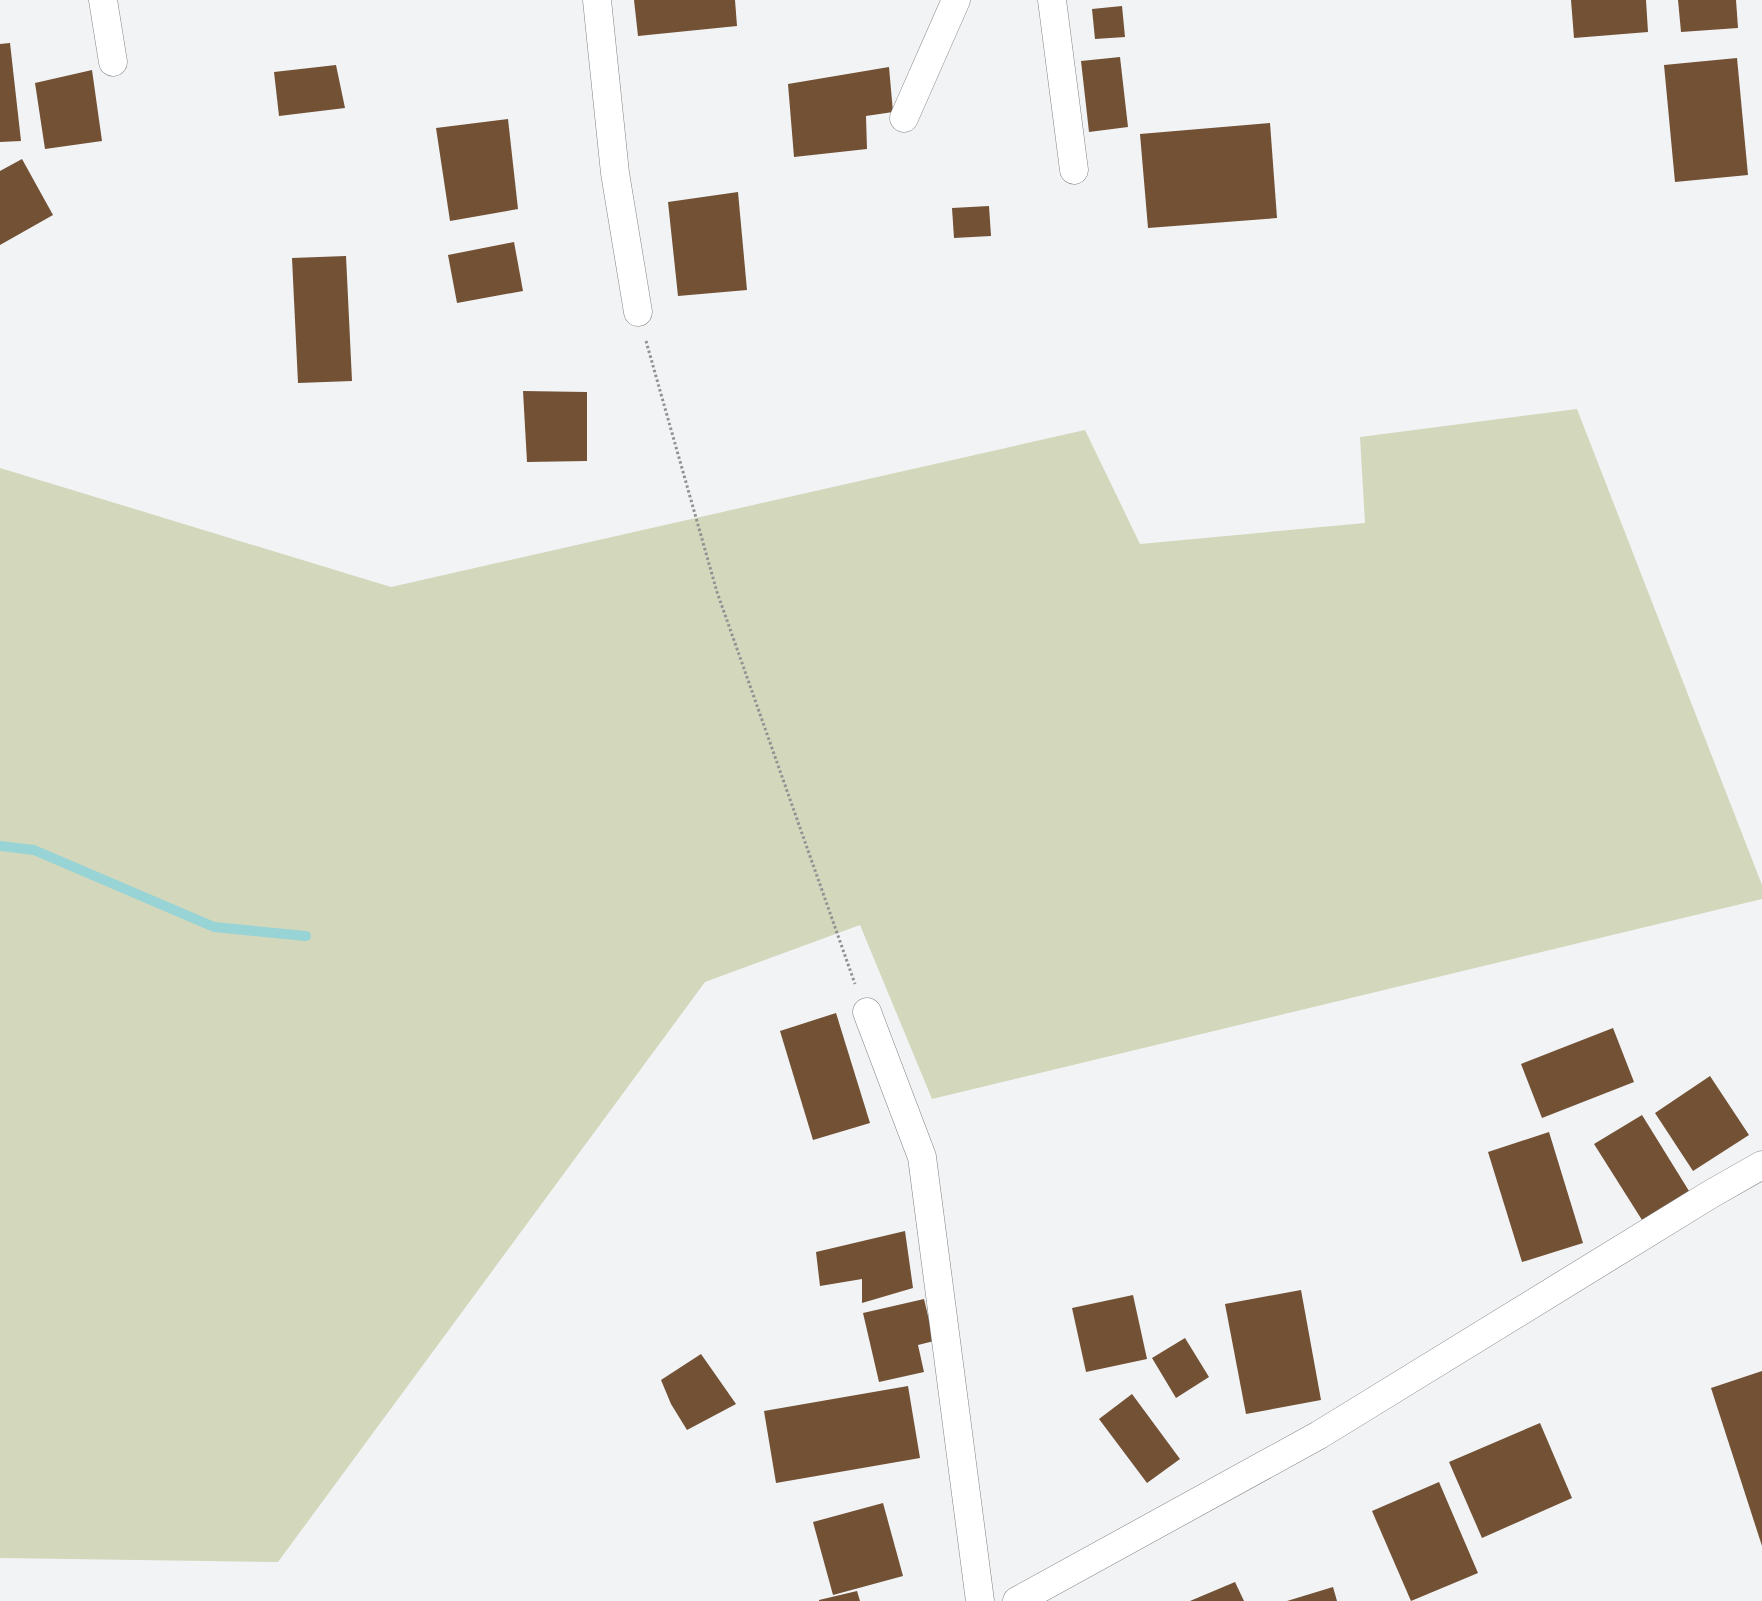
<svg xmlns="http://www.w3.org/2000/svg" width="1762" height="1601" viewBox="0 0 1762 1601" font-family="'Space Grotesk',sans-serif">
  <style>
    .green { fill: #d3d8bc }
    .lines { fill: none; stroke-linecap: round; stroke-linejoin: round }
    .stream { stroke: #98d3d5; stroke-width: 10 }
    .building { fill: #725135 }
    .minor-casing { stroke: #818284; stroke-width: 29 }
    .path { stroke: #929294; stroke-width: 3; stroke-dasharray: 2.5 2.5; stroke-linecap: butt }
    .minor { stroke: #fff; stroke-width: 28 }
  </style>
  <rect width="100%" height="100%" fill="#f2f3f5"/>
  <polygon class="green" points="1577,409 1762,885 1762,899 932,1099 860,925 705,982 278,1562 0,1558 0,468 391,587 1085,430 1140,544 1365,523 1360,437"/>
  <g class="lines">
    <polyline class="stream" points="0,846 34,850 214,927 306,936"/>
  </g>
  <g class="building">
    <polygon points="634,0 735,0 737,26 638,36"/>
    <polygon points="1571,0 1646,0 1648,32 1574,38"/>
    <polygon points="1678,0 1736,0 1738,28 1681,32"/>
    <polygon points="1122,6 1125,37 1095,39 1092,9"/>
    <polygon points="10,43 21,141 0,142 0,44"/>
    <polygon points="1120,57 1128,127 1089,132 1081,61"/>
    <polygon points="1737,58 1748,175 1675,182 1664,65"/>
    <polygon points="336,65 345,108 279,116 274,72"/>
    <polygon points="889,67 893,112 866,116 867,149 794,157 788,84"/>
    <polygon points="92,70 102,141 45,149 35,83"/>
    <polygon points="508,119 518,209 450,221 436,128"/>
    <polygon points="1270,123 1277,218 1148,228 1140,134"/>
    <polygon points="22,159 53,215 0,245 0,171"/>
    <polygon points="738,192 747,290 678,296 668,202"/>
    <polygon points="989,206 991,236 954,238 952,208"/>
    <polygon points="514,242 523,291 457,303 448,255"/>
    <polygon points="346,256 352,381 298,383 292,258"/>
    <polygon points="523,391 587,392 587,461 527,462"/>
    <polygon points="836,1013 870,1123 813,1140 780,1031"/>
    <polygon points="1613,1028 1634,1082 1542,1118 1521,1064"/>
    <polygon points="1710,1076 1749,1135 1693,1171 1655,1113"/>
    <polygon points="1642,1115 1689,1191 1642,1220 1594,1144"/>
    <polygon points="1549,1132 1583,1243 1522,1262 1488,1152"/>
    <polygon points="905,1231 913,1288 862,1303 862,1279 820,1286 816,1252"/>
    <polygon points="1301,1290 1321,1400 1246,1414 1225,1304"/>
    <polygon points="1133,1295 1147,1359 1086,1372 1072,1308"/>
    <polygon points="924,1299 934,1341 918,1345 924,1372 879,1382 863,1313"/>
    <polygon points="1185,1338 1209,1377 1176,1398 1152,1358"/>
    <polygon points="701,1354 736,1404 687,1430 671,1404 661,1380"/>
    <polygon points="1762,1371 1762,1546 1711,1388"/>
    <polygon points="908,1386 920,1458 776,1483 764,1411"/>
    <polygon points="1132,1394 1180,1459 1147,1483 1099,1419"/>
    <polygon points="1540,1423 1572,1498 1482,1538 1449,1462"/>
    <polygon points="1439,1482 1478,1573 1411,1601 1372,1511"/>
    <polygon points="883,1503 903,1576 833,1595 813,1522"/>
    <polygon points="1235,1582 1244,1601 1190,1601"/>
    <polygon points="1333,1587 1337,1601 1287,1601"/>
    <polygon points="857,1591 860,1601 819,1601 819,1600"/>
  </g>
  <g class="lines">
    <g class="minor-casing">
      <g id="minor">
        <polyline points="103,0 113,62"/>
        <polyline points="597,0 615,173 638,312"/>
        <polyline points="1052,0 1074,170"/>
        <polyline points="904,118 956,0"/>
        <polyline points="867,1012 922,1157 980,1601"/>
        <polyline points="1017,1601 1319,1435 1711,1194 1762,1165"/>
      </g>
    </g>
    <polyline class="path" points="646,341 717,592 855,984"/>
    <use href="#minor" class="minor"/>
  </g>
</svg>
